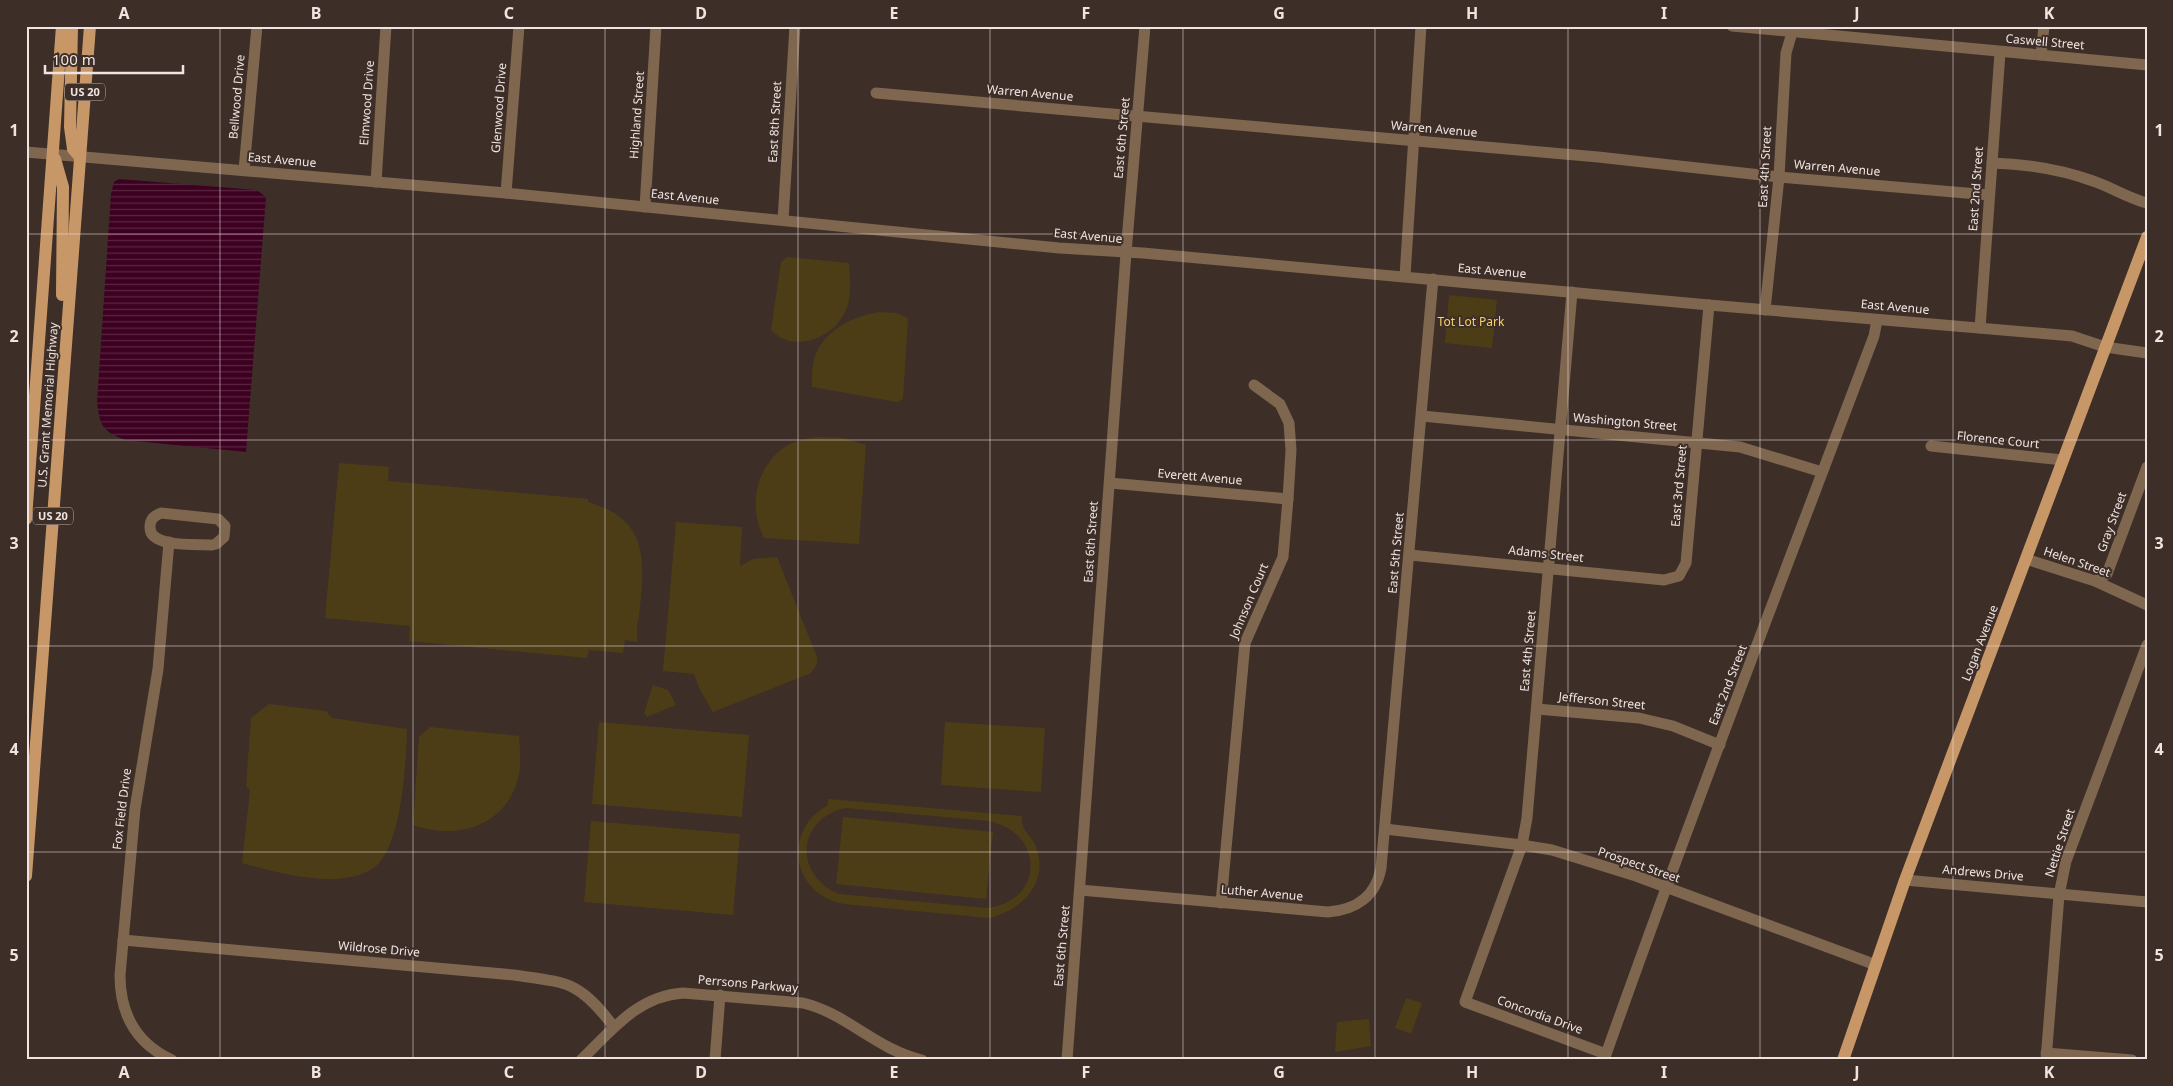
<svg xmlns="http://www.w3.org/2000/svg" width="2173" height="1086" viewBox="0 0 2173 1086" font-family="'Noto Sans',sans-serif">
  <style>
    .park { fill: #4c3d17; fill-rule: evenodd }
    .water { fill: url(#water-rules) }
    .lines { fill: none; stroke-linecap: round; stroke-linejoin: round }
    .minor { stroke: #7e664f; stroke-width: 11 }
    .major { stroke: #c89767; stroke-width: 12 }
    .grid { fill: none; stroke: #efe4e1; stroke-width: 1; stroke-opacity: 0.55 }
    .labels { text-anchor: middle; stroke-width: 4; stroke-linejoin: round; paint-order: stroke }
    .shield { fill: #3d2e28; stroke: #baadaa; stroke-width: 1 }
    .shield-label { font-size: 11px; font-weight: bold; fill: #efe4e1 }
    .street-label { font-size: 12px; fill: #efe4e1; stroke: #3d2e28 }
    .park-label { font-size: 12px; fill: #f9d167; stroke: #3d2e28 }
    .neatline { fill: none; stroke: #efe4e1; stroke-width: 2 }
    .grid-label { font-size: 16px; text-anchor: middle; font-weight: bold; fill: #efe4e1 }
  </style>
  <defs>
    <pattern id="water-rules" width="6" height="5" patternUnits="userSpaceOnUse" patternTransform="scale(1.25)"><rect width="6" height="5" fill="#3d0021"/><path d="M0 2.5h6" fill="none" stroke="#592541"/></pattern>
  </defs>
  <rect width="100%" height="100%" fill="#3d2e28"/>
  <g class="park">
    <path d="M787,257L849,263C850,280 853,300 843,316C828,341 791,352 771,330L781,262Z"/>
    <polygon points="1449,295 1497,300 1492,348 1445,343"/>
    <path d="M879,312L896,313L908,318L903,399L897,402L812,387C812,378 812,367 814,359C822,331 853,316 879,312Z"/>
    <path d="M818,437L843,438L866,445L859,544L764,538C749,508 754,471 782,449C792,441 806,439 818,437Z"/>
    <path d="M339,463L389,467L388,481L588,499V502C652,520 644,565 639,618L637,625V642L625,640L623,653L589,650L587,658L409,641L410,626L325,618Z"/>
    <polygon points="676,522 742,527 740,566 753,559 777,557 817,657 817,664 811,673 713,712 699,688 694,674 663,671"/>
    <polygon points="653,685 668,690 676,705 647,717 644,713"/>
    <path d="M269,704L326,711L332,718L407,729C406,762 402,851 372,869C337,890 278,873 242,863L250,790L246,786L251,718Z"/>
    <polygon points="599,722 749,735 742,817 592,804"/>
    <polygon points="945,722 1045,728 1041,792 941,785"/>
    <path d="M430,727L519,736C520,751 522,767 517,782C503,828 453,840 413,825L419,737Z"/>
    <path d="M828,799L1022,816C1021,832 1030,833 1036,847C1050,882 1021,912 988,918L844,904C805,897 785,857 808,822C813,815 820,810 828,805ZM845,808L988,821C1046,832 1044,903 986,908L839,894C794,875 796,820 845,808Z"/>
    <polygon points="843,817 993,832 986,899 836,884"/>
    <polygon points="591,821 740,834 733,915 584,902"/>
    <polygon points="1406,998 1422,1003 1411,1034 1395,1028"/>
    <polygon points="1369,1019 1371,1046 1335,1052 1337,1022"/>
  </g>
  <path class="water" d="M119,179L257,190L266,197L246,452L125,440C102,431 100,426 97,402L111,194L114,182Z"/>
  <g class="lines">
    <g class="minor">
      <polyline points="1732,26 2147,65"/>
      <polyline points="2041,55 2044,26"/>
      <polyline points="876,93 1598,157 1779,177 1989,195"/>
      <polyline points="26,152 506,193 1059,248 1143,253 1709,305 2072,336 2105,347 2147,353"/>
      <path d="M1992,163C2027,164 2060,169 2093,181C2111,187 2128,198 2147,203"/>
      <polyline points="244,170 257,26"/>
      <polyline points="376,182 386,26"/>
      <polyline points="506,193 519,26"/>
      <polyline points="645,207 656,26"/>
      <polyline points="783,220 795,26"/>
      <polyline points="1405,276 1421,26"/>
      <polyline points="1572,292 1527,818 1522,845 1465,1002 1606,1054"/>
      <polyline points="1765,310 1779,177 1786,53 1794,26"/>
      <polyline points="1980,328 2000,53"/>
      <polyline points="1422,416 1740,447 1822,472"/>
      <polyline points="1931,446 2063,460"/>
      <polyline points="1110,483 1288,499"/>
      <path d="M161,513L218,519L225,526L224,537L216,544L212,545C197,544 149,548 150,527C150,519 154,516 161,513Z"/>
      <path d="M169,542L158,669L135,809L120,975C120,1013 135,1043 172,1060"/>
      <polyline points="1410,555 1664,580 1679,576 1686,563 1709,305"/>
      <polyline points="2026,559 2095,581 2147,605"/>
      <polyline points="2095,581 2107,574 2147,467"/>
      <polyline points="1537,709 1639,718 1673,726 1720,745"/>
      <polyline points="1385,829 1522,845 1552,850 1636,876 1876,965"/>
      <polyline points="1905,880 2147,902"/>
      <path d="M1080,890L1328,912C1356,910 1376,896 1381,868L1433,279"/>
      <polyline points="1221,903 1245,643 1283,557 1288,499 1291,450 1289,423 1280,404 1254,385"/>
      <path d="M123,940L514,975C569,983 579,981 614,1027"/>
      <polyline points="2046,1053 2132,1060"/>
      <path d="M581,1060C612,1030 638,996 683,993L803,1003C846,1013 877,1050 922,1060"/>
      <polyline points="715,1060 720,995"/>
      <polyline points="1067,1060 1126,253 1145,26"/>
      <path d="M1604,1060C1690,817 1783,577 1874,336L1877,320"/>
      <polyline points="2046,1060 2059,895 2066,861 2147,645"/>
    </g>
    <g class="major">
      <polyline points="72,26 70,127 73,149 80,157"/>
      <polyline points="55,159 63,187 62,295"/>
      <polyline points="26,519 62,26"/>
      <polyline points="26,876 90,26"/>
      <polyline points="1843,1060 1905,880 2147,237"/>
    </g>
  </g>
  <path class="grid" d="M220,26V1060M413,26V1060M605,26V1060M798,26V1060M990,26V1060M1183,26V1060M1375,26V1060M1568,26V1060M1760,26V1060M1953,26V1060M26,234H2147M26,440H2147M26,646H2147M26,852H2147"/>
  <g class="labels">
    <g class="shield">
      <rect x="65" y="83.5" width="40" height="17" rx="4"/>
      <rect x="33" y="507.5" width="40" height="17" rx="4"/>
    </g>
    <g class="shield-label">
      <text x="85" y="96">US 20</text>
      <text x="53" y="520">US 20</text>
    </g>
    <g class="street-label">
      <text transform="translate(2045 42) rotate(5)" y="4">Caswell Street</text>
      <text transform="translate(1030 93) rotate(5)" y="4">Warren Avenue</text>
      <text transform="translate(237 97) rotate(-85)" y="4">Bellwood Drive</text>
      <text transform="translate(367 103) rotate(-86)" y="4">Elmwood Drive</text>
      <text transform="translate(499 108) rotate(-86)" y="4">Glenwood Drive</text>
      <text transform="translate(637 115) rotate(-86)" y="4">Highland Street</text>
      <text transform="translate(775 122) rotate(-87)" y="4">East 8th Street</text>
      <text transform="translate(1434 129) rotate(5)" y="4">Warren Avenue</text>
      <text transform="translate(1122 138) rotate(-85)" y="4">East 6th Street</text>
      <text transform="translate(282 160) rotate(5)" y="4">East Avenue</text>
      <text transform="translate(1765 167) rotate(-87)" y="4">East 4th Street</text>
      <text transform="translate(1837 168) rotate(5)" y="4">Warren Avenue</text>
      <text transform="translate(1976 189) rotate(-86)" y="4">East 2nd Street</text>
      <text transform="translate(685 197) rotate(6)" y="4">East Avenue</text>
      <text transform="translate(1088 236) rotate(5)" y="4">East Avenue</text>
      <text transform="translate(1492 271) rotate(5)" y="4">East Avenue</text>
      <text transform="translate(1895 307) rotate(5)" y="4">East Avenue</text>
      <text transform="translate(48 405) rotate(-86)" y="4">U.S. Grant Memorial Highway</text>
      <text transform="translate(1625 422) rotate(5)" y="4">Washington Street</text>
      <text transform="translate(1998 440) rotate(6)" y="4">Florence Court</text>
      <text transform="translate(1200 477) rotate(5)" y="4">Everett Avenue</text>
      <text transform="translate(1679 486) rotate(-85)" y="4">East 3rd Street</text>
      <text transform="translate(2112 522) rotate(-70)" y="4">Gray Street</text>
      <text transform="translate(1091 542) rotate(-86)" y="4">East 6th Street</text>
      <text transform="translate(1396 553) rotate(-85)" y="4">East 5th Street</text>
      <text transform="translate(1546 554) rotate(6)" y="4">Adams Street</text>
      <text transform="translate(2077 562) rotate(19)" y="4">Helen Street</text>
      <text transform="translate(1249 601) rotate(-67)" y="4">Johnson Court</text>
      <text transform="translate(1980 643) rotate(-69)" y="4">Logan Avenue</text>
      <text transform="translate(1528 651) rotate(-85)" y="4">East 4th Street</text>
      <text transform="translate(1728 685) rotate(-69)" y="4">East 2nd Street</text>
      <text transform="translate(1602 701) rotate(6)" y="4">Jefferson Street</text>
      <text transform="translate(122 809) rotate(-83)" y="4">Fox Field Drive</text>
      <text transform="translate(2060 843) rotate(-72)" y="4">Nettie Street</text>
      <text transform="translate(1639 865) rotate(19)" y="4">Prospect Street</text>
      <text transform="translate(1983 873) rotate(5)" y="4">Andrews Drive</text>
      <text transform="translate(1262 893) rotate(5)" y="4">Luther Avenue</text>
      <text transform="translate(1062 946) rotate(-85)" y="4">East 6th Street</text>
      <text transform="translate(379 949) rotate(5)" y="4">Wildrose Drive</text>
      <text transform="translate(748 984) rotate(5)" y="4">Perrsons Parkway</text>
      <text transform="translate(1540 1015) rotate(20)" y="4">Concordia Drive</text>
    </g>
    <g class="park-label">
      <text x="1471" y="326">Tot Lot Park</text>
    </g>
  </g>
  <rect width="2173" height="1086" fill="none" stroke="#3d2e28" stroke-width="55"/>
  <path d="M45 65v8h138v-8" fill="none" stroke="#efe4e1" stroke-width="2.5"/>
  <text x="52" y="65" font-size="15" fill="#efe4e1" stroke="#3d2e28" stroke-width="4" paint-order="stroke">100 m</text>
  <rect x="28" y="28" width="2118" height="1030" class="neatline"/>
  <g class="grid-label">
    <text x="124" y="19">A</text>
    <text x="316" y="19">B</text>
    <text x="509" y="19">C</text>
    <text x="701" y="19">D</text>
    <text x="894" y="19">E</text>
    <text x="1086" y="19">F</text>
    <text x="1279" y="19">G</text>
    <text x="1472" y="19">H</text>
    <text x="1664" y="19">I</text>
    <text x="1857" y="19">J</text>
    <text x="2049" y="19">K</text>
    <text x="14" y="136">1</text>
    <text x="2159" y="136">1</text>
    <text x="14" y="342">2</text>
    <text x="2159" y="342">2</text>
    <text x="14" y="549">3</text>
    <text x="2159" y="549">3</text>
    <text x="14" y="755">4</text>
    <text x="2159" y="755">4</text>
    <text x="14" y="961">5</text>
    <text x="2159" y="961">5</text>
    <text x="124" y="1078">A</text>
    <text x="316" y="1078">B</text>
    <text x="509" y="1078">C</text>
    <text x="701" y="1078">D</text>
    <text x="894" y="1078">E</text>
    <text x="1086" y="1078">F</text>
    <text x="1279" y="1078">G</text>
    <text x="1472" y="1078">H</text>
    <text x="1664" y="1078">I</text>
    <text x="1857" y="1078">J</text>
    <text x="2049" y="1078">K</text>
  </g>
</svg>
